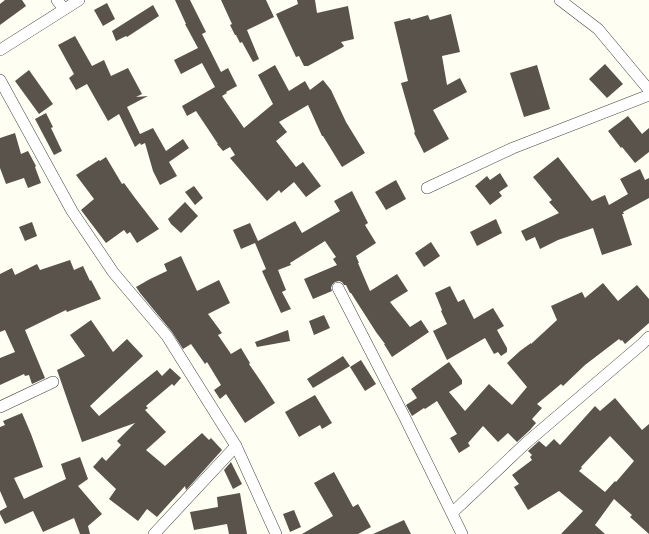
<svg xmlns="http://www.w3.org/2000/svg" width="649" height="534" viewBox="0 0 649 534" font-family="'Roboto Serif',serif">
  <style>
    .building { fill: #59534c; fill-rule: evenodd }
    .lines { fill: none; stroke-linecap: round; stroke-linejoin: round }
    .street-casing { stroke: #434343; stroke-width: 12 }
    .street { stroke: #fff; stroke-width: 11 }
  </style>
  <rect width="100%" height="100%" fill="#fffef3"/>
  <g class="building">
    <polygon points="5,0 22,0 26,6 0,25 0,4"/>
    <polygon points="175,0 190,0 206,32 202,34 221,72 228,68 237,86 226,92 227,93 222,96 244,128 273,104 258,75 275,65 289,91 305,81 310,90 323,80 331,90 346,122 365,153 342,167 323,136 322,136 308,105 279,122 287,132 276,141 296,167 303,162 321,186 306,197 294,182 281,193 279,190 267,201 230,158 235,155 230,147 223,151 217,144 218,144 196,111 187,116 182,106 215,87 202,63 181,74 174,60 198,48 185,24 186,24"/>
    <polygon points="221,0 266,0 274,17 247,30 259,59 253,62 242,42 240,43 236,35 235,35 230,25 232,24"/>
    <polygon points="297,0 315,0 317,13 348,6 354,39 341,42 344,46 343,47 308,66 304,66 299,56 296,57 276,14 298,4"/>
    <polygon points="107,3 115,19 103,26 94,10"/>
    <polygon points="153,5 159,16 127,37 126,36 116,41 112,31"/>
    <polygon points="451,14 460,52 442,56 447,85 460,78 467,92 433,110 449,139 424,153 414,133 415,132 401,83 408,81 394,22 410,18 411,20 428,15 430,20"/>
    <polygon points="75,36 92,66 104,60 111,76 128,68 142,94 136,97 148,96 127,107 140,134 153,128 166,151 183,139 189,148 169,162 177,176 160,185 153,171 145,143 141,145 140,143 135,147 119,114 108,121 87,84 76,90 69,78 74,74 58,45"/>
    <polygon points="605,64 623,84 607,98 589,79"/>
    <polygon points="537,65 550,109 524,117 510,73"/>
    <polygon points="29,70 53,104 39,114 15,81"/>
    <polygon points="46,113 53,127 51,128 62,151 54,155 35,119"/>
    <polygon points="628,116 642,134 649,128 649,152 635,163 622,147 621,148 608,131"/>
    <polygon points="15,133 21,154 28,151 36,166 35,167 41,183 28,188 24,178 6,184 0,168 0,138"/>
    <polygon points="106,157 122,184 124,183 135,198 159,229 137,243 130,232 127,234 124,230 106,243 81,210 94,199 76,175 99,160 100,161"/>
    <polygon points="558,157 592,201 605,195 609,205 628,194 620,179 640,169 645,180 649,178 649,198 623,212 624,214 622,214 632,245 602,255 593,228 558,240 540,249 535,237 526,241 521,231 559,213 549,202 552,200 533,177"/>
    <polygon points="500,173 508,186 499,192 502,196 490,205 475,186 487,176 490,180"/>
    <polygon points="396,180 406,199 386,210 375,192"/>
    <polygon points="194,186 203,198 195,205 185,192"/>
    <polygon points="352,191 368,223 365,225 376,243 356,256 359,263 358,263 370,291 397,274 408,291 390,302 410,327 421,320 429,332 392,357 384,344 385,344 376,332 351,293 350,293 346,285 344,285 342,282 339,281 335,282 332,285 331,288 332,291 313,299 304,279 337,265 333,259 336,257 325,241 290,263 291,265 278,270 286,290 282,292 291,309 281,313 262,271 266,269 255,243 241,249 233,230 250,223 258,241 295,221 302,233 340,211 334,201"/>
    <polygon points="185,202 198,216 181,233 171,224 168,219"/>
    <polygon points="496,219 502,233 477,246 470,232"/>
    <polygon points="32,222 37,236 25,241 19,227"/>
    <polygon points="431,242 440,256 424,267 415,253"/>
    <polygon points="181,256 197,291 219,280 230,303 208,314 222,333 218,335 231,354 241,348 250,363 249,364 264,386 275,403 245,423 226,394 220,399 214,390 221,385 207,362 205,364 191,344 183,349 172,332 140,293 136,287 150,279 167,271 164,264"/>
    <polygon points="70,260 74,270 83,266 90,281 91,280 101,299 67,312 66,310 25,330 45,378 32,384 29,375 25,376 24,374 0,385 0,358 15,352 5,330 0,332 0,274 12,268 15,275 37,264 40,270"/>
    <polygon points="603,283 618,301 637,285 649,299 649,323 625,344 622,340 621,341 619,339 585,365 563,386 561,384 537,404 542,408 532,419 536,423 530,430 517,442 508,433 498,442 483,426 468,443 470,446 459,453 450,438 457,434 437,401 425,409 424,408 412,416 406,405 417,398 411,389 449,362 462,380 462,384 449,392 465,411 489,384 512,405 527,387 507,363 520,351 531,343 531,344 557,320 551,306 582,292 585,298"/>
    <polygon points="450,286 458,302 464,299 474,319 493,308 504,326 497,330 507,348 507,352 501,356 498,352 494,354 485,338 447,360 433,331 447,324 441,311 442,310 435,293"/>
    <polygon points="324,315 330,328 314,335 309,321"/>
    <polygon points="91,320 113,352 127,339 143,356 90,406 99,416 157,370 162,376 170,368 181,378 174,386 172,384 146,406 148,408 145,410 166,432 146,450 165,466 202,433 210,441 209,440 211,438 222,450 188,488 186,490 185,486 157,517 147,509 138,521 109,499 116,489 93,467 102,457 106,461 121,445 117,441 135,423 82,442 57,370 85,356 70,335"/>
    <polygon points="288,330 290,341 257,347 255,342"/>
    <polygon points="343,356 350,366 313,388 307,379"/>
    <polygon points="361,360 376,384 365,391 350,367"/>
    <polygon points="315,395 332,423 322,429 320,425 299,437 285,412"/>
    <path d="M615,398L642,430L649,424V534L630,517L632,515L614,499L595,525L605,534H561L583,511L559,491L528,510L514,487L519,484L512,475L532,460L530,457L532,455L528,451L539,441L546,447L554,439L560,445L595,406L600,411ZM610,436L634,461L616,482L615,481L605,492L579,471L582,468L581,467Z"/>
    <polygon points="22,413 31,434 43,467 14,478 24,499 66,479 61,464 80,457 88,479 78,486 102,514 88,526 90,534 80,534 74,518 43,532 33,511 5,524 0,514 0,511 7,507 0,491 0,427 5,425 3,421"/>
    <polygon points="231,462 242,484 233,489 224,470"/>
    <polygon points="334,472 353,507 358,504 371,527 358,534 302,534 333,516 314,483"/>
    <polygon points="240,493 247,534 229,534 227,524 194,530 190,512 218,507 217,497"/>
    <polygon points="294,510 301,527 290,532 283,514"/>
    <polygon points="404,520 411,534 373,534"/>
  </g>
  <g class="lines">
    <g class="street-casing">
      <g id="street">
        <polyline points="57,0 64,9"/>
        <polyline points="560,0 598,29 649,90"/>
        <polyline points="0,50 79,0"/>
        <polyline points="0,80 72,211 113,272 167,336 236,446 276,534"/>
        <polyline points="427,188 513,148 649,95"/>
        <polyline points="338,288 405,418 462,534"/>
        <polyline points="0,407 53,382"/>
        <polyline points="452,513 526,443 642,344 649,337"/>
        <polyline points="154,534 236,446"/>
      </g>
    </g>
    <use href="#street" class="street"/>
  </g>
</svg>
